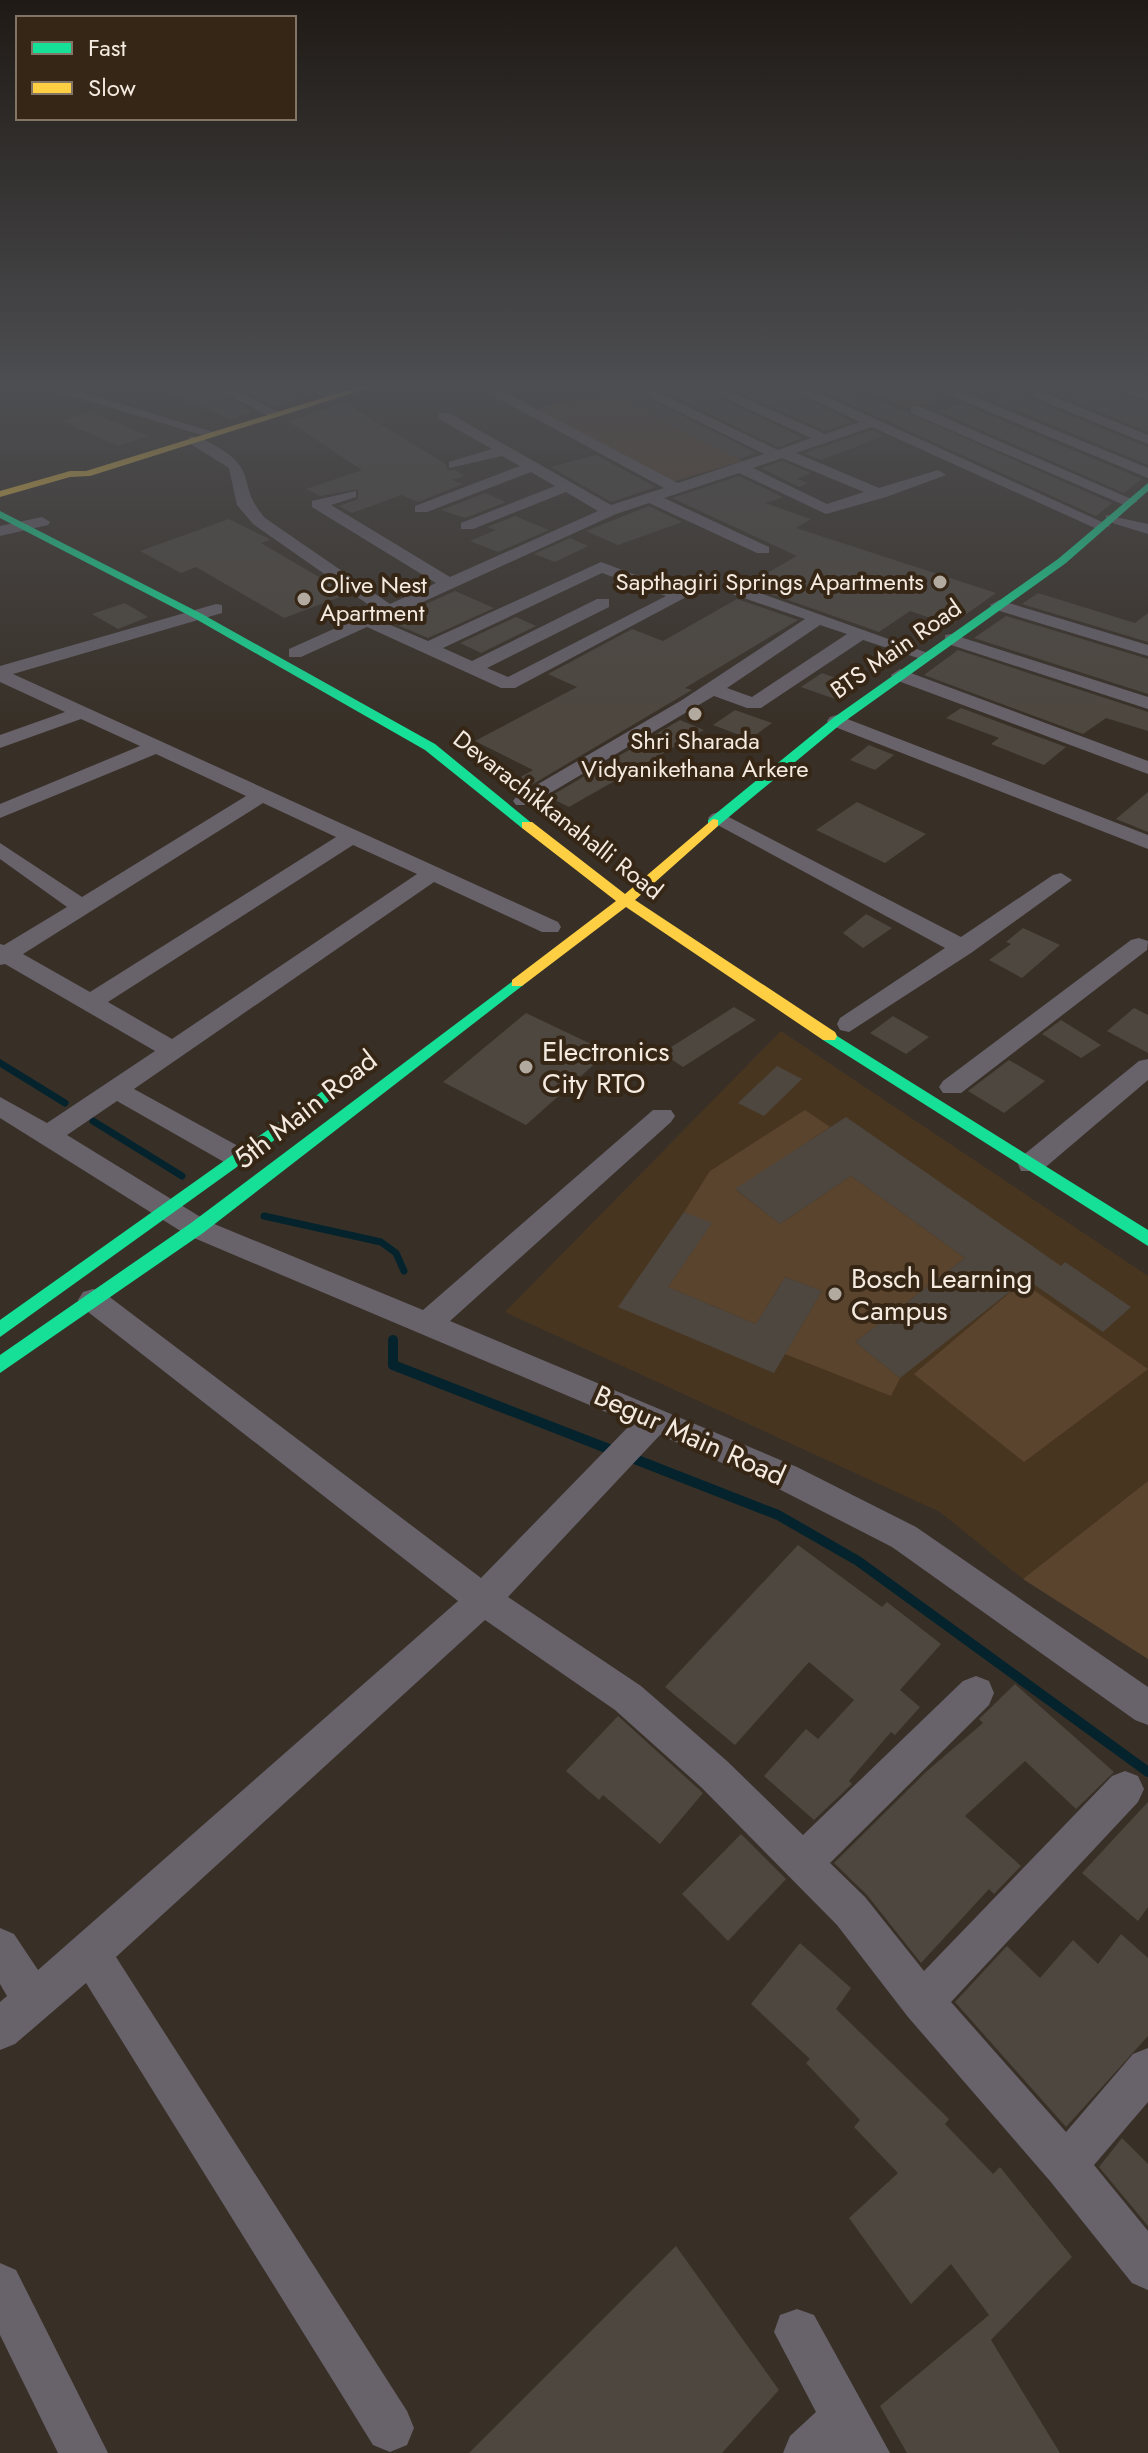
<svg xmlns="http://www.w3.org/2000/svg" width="1148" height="2453" viewBox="0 0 1148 2453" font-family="Jost,sans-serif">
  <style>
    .built { fill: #483520 }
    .green { fill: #5b442d }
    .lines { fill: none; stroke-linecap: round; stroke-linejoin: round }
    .stream-far2 { stroke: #05232d; stroke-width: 4 }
    .stream-far1 { stroke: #05232d; stroke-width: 7 }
    .stream { stroke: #05232d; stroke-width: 10 }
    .building { fill: #4d473f }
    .street { fill: #68626b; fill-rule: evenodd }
    .fast { fill: #16e098; fill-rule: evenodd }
    .slow { fill: #ffcf43; fill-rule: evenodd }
    .poi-dot { fill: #b2a99f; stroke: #362615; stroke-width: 3 }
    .labels { text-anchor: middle; stroke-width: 8; stroke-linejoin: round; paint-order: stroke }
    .far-poi-label { font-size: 24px; fill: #f4eadf; stroke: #362615; text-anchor: end }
    .far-street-label { font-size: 24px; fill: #f4eadf; stroke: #362615 }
    .poi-label { font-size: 28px; fill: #f4eadf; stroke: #362615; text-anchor: start }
    .street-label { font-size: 28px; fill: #f4eadf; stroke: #362615 }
  </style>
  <rect width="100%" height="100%" fill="#383027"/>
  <polygon class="built" points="781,1031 1148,1276 1148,1481 1023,1579 940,1512 505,1312"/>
  <g class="green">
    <polygon points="854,385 970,385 978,389 910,408"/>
    <polygon points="610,391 742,461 672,482 533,410"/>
    <polygon points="805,1110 830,1127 736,1190 780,1224 851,1176 965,1258 855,1342 900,1378 891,1396 785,1354 822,1291 785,1277 756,1324 668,1287 711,1224 684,1212 710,1171"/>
    <polygon points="1022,1282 1148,1369 1024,1462 914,1374"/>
    <polygon points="1148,1481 1148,1659 1023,1579"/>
  </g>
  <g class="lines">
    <polyline class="stream-far2" points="31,385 35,386"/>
    <g class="stream-far1">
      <polyline points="0,1063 65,1103"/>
      <polyline points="93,1121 182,1176"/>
      <polyline points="264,1216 381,1242 396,1253 404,1271"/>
    </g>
    <g class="stream">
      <polyline points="393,1340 393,1365 614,1451"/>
      <polyline points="627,1456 778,1515 858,1561 1148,1772"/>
    </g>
  </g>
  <g class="building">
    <polygon points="155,385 206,385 254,412 230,419"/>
    <polygon points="234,385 301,385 314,394 274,407"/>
    <polygon points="593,385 622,385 756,453 739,459"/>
    <polygon points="650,385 693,385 803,438 778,447"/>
    <polygon points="723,385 779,385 852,422 825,431"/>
    <polygon points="1009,385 1102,385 1148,404 1148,432 1039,387 1028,393 1032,400 1148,447 1148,465 987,398 1003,394 998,392"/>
    <polygon points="839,386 908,413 1112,503 1096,516 821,391"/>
    <polygon points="345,403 446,464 447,470 455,470 465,476 452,480 463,484 418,502 401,495 352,513 339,506 358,499 358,489 320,496 306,489 362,470 288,421"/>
    <polygon points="963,404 1142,479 1124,493 938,411"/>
    <polygon points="91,412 148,436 118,446 62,421"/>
    <polygon points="872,430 884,436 821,460 804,453"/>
    <polygon points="596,455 656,487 611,502 551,467"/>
    <polygon points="782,461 811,473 797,479 808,483 799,487 761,468"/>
    <polygon points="739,476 783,497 765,503 811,519 796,528 996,593 951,625 910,611 879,632 746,585 797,556 672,498"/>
    <polygon points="485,493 506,502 465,518 441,510"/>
    <polygon points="649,506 682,522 618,545 586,531"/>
    <polygon points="515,516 549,530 498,552 470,541 496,530 487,527"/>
    <polygon points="229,519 267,538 270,540 261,543 348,594 284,618 196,567 181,573 140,551"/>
    <polygon points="570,538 588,546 555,562 534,554"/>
    <polygon points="455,591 494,608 428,638 388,621"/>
    <polygon points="1038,593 1135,623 1148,613 1148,642 1022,604"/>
    <polygon points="737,599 798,620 685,688 692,690 680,697 528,787 515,780 533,770 475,741 577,687 548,674 632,629 663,641"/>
    <polygon points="125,603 148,617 118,629 92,614"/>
    <polygon points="1006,616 1148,659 1148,694 974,638"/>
    <polygon points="516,617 536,626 481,653 460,643"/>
    <polygon points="958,650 1148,712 1148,731 1106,718 1083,734 924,675"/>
    <polygon points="822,673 856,685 835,699 801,687"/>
    <polygon points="961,708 1066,747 1044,765 991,744 999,738 946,718"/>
    <polygon points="735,710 772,723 750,739 713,725"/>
    <polygon points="680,720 704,730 569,807 549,797"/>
    <polygon points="869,745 894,755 875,770 850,760"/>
    <polygon points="1148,792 1148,832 1116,819"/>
    <polygon points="857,802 926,834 885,863 816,830"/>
    <polygon points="866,914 892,928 863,948 843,933"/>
    <polygon points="1023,928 1060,945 1022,978 989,960 1011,944 1006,942"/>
    <polygon points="734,1007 756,1020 683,1067 662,1053"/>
    <polygon points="1134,1008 1148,1015 1148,1053 1107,1031"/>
    <polygon points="526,1013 608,1052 526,1125 443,1082"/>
    <polygon points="893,1016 929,1037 906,1054 870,1033"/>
    <polygon points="1061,1020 1101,1045 1081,1058 1042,1034"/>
    <polygon points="1009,1060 1045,1081 1004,1113 968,1091"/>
    <polygon points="777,1066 802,1079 764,1116 738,1103"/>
    <polygon points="846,1117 1061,1266 1065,1262 1131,1307 1103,1332 1026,1279 900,1378 855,1342 965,1258 851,1176 780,1224 735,1189"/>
    <polygon points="684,1212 712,1223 668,1287 756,1324 785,1277 822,1291 774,1373 618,1307"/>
    <polygon points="798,1545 882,1607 887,1602 941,1644 900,1690 920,1707 895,1735 891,1732 849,1781 852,1784 814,1820 764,1776 806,1729 818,1739 854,1700 809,1662 735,1745 665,1687"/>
    <polygon points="1015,1684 1114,1772 1076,1809 1025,1761 965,1816 1021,1866 994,1894 989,1889 921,1963 867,1895 834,1863 927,1771 983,1723 979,1719"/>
    <polygon points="618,1716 703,1793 660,1844 603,1795 599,1800 566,1771"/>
    <polygon points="1148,1802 1148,1907 1138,1921 1082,1873"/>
    <polygon points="741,1834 786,1879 728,1941 682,1894"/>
    <polygon points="1121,1934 1148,1958 1148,2036 1066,2127 955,2002 1007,1946 1040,1978 1073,1940 1098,1964"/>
    <polygon points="800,1943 851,1988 836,2009 949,2119 945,2124 993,2174 1000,2167 1072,2257 991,2340 1060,2453 907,2453 880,2406 989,2315 951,2264 911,2304 849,2218 898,2173 854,2127 860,2120 806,2063 810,2059 751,2004"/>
    <polygon points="1122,2138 1148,2164 1148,2226 1099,2167"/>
    <polygon points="676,2246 779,2390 722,2453 469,2453"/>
  </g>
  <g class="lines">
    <g class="street">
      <polygon points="36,385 58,385 220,434 208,437"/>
      <polygon points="209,385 227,385 284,415 272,418"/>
      <polygon points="304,385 322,385 343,397 331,400"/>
      <path d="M473,385H491L678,483L764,454L625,385H643L778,450L811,438L696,385H715L825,434L860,422L782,385H801L1111,526L1097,529L872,427L796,453L879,488L938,470L946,475L886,497L826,514L739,473L664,498L769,547V553H757L649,503L616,514L381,621L428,641L601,562L690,595L515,688H501L367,627L301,657H289V649L376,610L253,524L237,505L229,468L189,443V437C198,435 204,440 212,444C261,470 235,484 265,518L390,604L436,583L312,507V501L356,491V497L331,505L450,577L598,511L566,492L473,529H461V523L555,486L531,472L427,512H415V506L520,466L502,456L449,468V462L492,449L439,419V413H449L611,505L664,488ZM782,458L864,492L827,504L753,468ZM602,573L666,596L508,677L487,668L609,607V599H597L472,661L443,648Z"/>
      <polygon points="1006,385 996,390 989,386 990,385"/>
      <polygon points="1109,385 1129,385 1148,392 1148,401"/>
      <polygon points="1038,390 1148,435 1148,444 1033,397 1031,394"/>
      <polygon points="961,391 1148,468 1148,478 956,398 954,395"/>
      <polygon points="911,407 921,407 1138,502 1124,505 911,413"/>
      <polygon points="1106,515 1148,524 1148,534 1106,521"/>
      <polygon points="42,517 50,522 48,525 0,536 0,526"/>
      <path d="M735,584L936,656L927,661L863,640L761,708H747L714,696L530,805H516L513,801L516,797L682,700L805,619L729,593L726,589ZM820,625L847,634L752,697L727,688Z"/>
      <polygon points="999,600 1148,645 1148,656 993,609 990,605"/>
      <path d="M216,604L222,605V613L13,674L558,922L561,927L558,932H542L434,882L134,1089L249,1152L253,1159L249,1166H231L117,1101L67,1135L207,1221L423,1310L653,1110H671L675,1116L671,1122L450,1321L797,1467L916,1527L1148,1687V1725L1135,1720L892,1547L775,1487L660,1435L508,1597L641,1686L727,1761L803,1835L963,1681L976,1676L989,1681L994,1693L989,1705L830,1863L865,1897L924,1971L1112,1776L1125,1771L1138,1776L1144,1789L1138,1802L951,2002L1066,2132L1133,2054L1148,2048V2102L1094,2165L1148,2231V2290L1132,2283L1050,2181L908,2017L837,1925L701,1787L615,1710L485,1620L116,1957L407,2411L414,2428L407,2445L390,2452L373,2445L86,1983L15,2044L0,2050V2002L7,1996L0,1984V1928L14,1934L38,1970L458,1601L83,1308L78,1300L83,1292L93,1289L103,1292L481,1578L632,1423L187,1235L0,1118V1097L47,1123L155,1051L5,964L0,965V944L4,945L67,907L0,859V843L82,897L246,796L156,754L0,818V804L140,746L81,719L0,748V735L65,712L0,682V666ZM263,803L336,837L90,992L23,954ZM353,845L417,874L172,1039L108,1002Z"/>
      <polygon points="951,634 1148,697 1148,709 945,643 945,635"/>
      <polygon points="900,669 1148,761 1148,774 893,679 891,675"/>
      <polygon points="837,715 1148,835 1148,849 830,725 827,721 830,717"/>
      <polygon points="719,812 961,937 1053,875 1061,873 1072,880 971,953 849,1032 840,1030 837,1024 840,1018 945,948 712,822 708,818 712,814"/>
      <polygon points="1139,938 1148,941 1147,950 961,1093 943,1093 939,1087 943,1081 1131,940"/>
      <polygon points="1148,1059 1148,1080 1041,1171 1021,1171 1018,1164 1021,1157 1139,1061"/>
      <polygon points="0,2263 16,2270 108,2453 58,2453 0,2335"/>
      <polygon points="797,2309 814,2315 890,2453 783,2453 790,2436 816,2412 774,2332 780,2315"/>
    </g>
    <g class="fast">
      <polygon points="1148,483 1148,491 1066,563 841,724 718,826 708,826 708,820 833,718 1058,559"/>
      <polygon points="0,511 202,614 435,744 534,825 527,829 522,828 425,750 194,618 0,518"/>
      <polygon points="517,978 525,983 522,986 203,1233 0,1373 0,1355 191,1223"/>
      <polygon points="829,1031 1148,1230 1148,1246 823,1040 821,1036 823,1032"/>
      <polygon points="334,1083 340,1085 342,1089 340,1093 0,1337 0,1320"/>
    </g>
    <g class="slow">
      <polygon points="365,385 378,385 90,476 70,477 0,497 0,491 70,471 86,471"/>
      <polygon points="713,819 718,820 718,826 635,900 835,1032 837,1036 835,1040 823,1040 626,907 522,986 512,986 512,980 616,901 522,828 522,822 532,822 625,894"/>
    </g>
  </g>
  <linearGradient id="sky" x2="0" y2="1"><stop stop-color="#1f1a15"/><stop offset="0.53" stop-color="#4d4e52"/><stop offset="1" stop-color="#4d4e52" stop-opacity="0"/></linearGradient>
  <rect width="1148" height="729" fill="url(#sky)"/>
  <g class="poi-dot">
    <circle cx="940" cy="582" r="8"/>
    <circle cx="304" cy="599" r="8"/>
    <circle cx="695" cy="714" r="8"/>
    <circle cx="526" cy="1067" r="8"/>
    <circle cx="835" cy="1294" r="8"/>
  </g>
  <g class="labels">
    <g class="far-poi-label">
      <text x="924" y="590">Sapthagiri Springs Apartments</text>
      <text x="320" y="593" text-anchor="start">Olive Nest<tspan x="320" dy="28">Apartment</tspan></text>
      <text x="695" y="749" text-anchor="middle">Shri Sharada<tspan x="695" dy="28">Vidyanikethana Arkere</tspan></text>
    </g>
    <g class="far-street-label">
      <text transform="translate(896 649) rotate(-35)" y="8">BTS Main Road</text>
      <text transform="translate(558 815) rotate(38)" y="8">Devarachikkanahalli Road</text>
    </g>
    <g class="poi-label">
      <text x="542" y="1061">Electronics<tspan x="542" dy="32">City RTO</tspan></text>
      <text x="851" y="1288">Bosch Learning<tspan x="851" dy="32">Campus</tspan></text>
    </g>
    <g class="street-label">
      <text transform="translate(305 1109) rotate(-38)" y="10">5th Main Road</text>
      <text transform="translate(690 1435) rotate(24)" y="10">Begur Main Road</text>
    </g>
  </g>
  <rect x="16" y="16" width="280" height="104" fill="#362615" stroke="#827466" stroke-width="2"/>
  <rect x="32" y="42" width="40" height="12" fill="#16e098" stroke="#827466" stroke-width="2"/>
  <text x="88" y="56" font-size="24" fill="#f4eadf">Fast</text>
  <rect x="32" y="82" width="40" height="12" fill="#ffcf43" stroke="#827466" stroke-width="2"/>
  <text x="88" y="96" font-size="24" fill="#f4eadf">Slow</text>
</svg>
